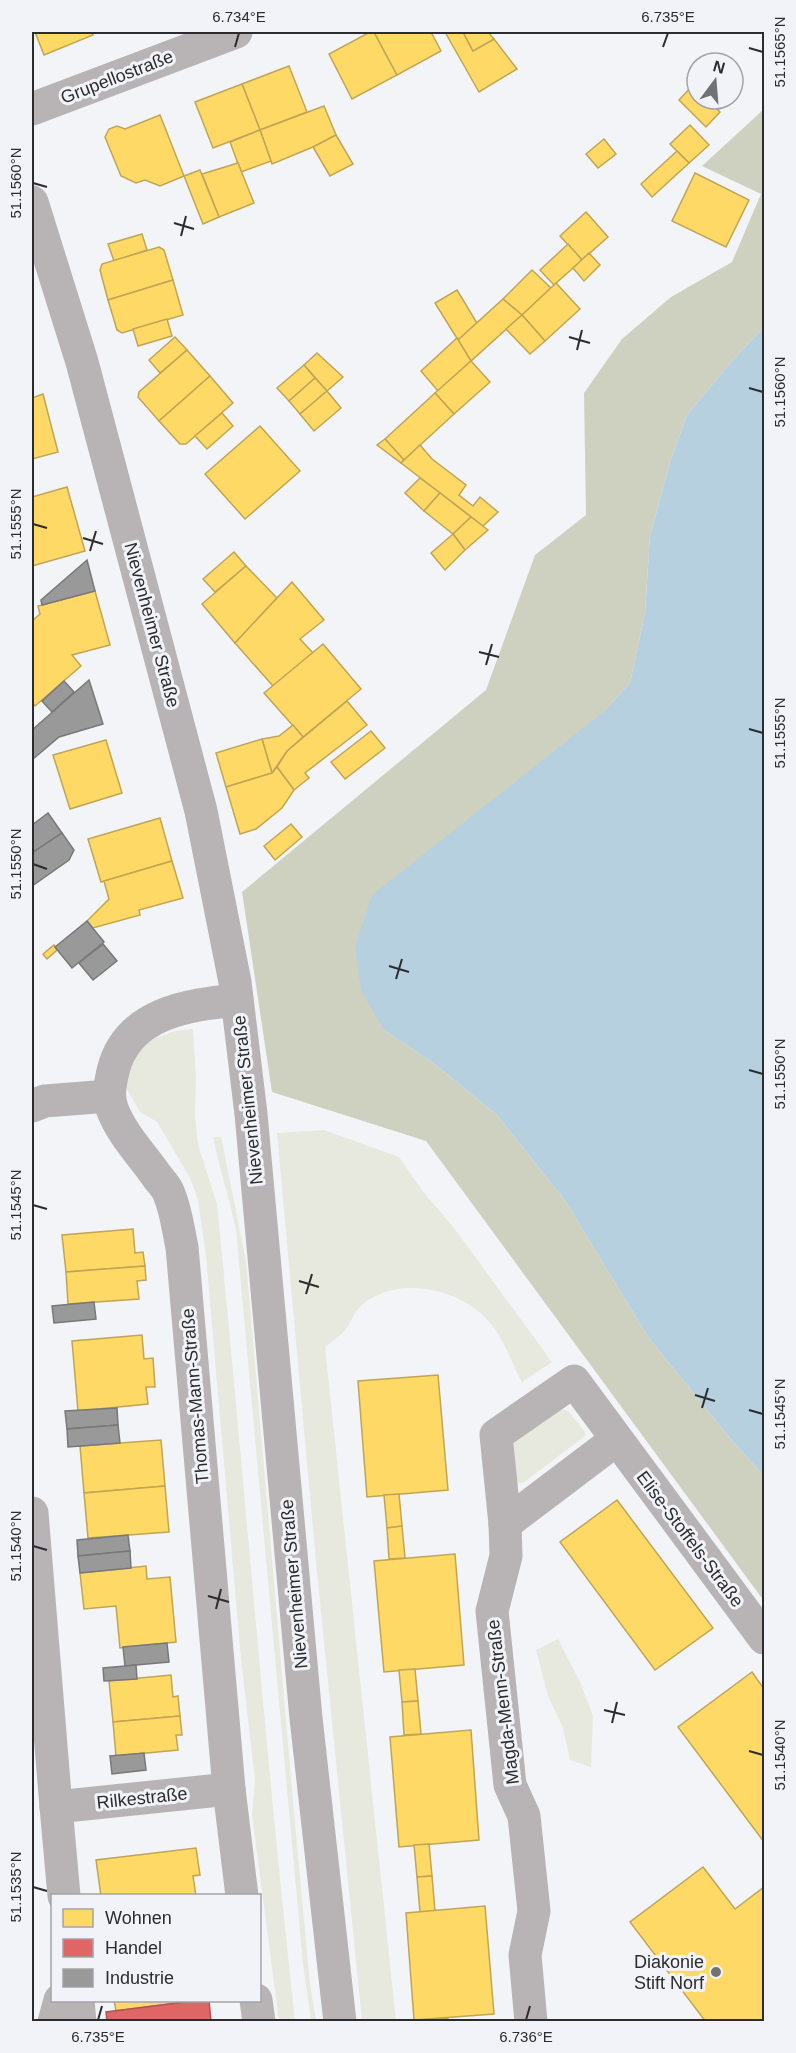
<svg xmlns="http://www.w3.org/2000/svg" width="796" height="2053" viewBox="0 0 796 2053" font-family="Arial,sans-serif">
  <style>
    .green { fill: #e7e8de }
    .forest { fill: #cfd1c0 }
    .water { fill: #b6d0df }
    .homes { fill: #ffd966; stroke: #c0a555; stroke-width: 1.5 }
    .shops { fill: #e06666; stroke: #a55; stroke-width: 1.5 }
    .industry { fill: #999; stroke: #787879; stroke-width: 1.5 }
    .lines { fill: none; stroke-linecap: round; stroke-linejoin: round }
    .street { stroke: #b8b4b6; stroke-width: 33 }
    .secondary { stroke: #b8b3b5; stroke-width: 33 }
    .ticks { fill: none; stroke: #2c2c2e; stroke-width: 2 }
    .poi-dot { fill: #727275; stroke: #f2f3f9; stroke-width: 2 }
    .labels { text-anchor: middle; stroke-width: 6; stroke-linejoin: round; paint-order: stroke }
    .street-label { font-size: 18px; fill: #2c2c2e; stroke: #f2f3f9 }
    .poi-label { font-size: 18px; fill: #2c2c2e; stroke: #f2f3f9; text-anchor: end }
    .neatline { fill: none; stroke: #2c2c2e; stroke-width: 2 }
    .ticks-label { font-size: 15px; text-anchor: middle; fill: #2c2c2e }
  </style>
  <rect width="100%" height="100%" fill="#f3f4f8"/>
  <g class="green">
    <path d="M193,1029L196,1077L195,1115L198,1145L217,1204C244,1476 265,1749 295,2021H279L252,1815L255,1780L241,1659L206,1256L198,1200L190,1178L157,1122L140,1112L125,1086L127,1068L140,1051L153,1039L175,1031Z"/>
    <path d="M324,1130L399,1157L421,1189L454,1228L552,1362L522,1382C512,1364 504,1340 492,1325C465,1289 396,1273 361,1306C354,1312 351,1322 346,1329C341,1336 332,1341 325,1347L396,2021H362L317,1572L277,1133Z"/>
    <path d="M213,1137H221L246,1261L294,1812L310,1985L316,2021H311L303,1964L236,1230C230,1198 219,1169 213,1137Z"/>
    <polygon points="559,1408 568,1411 585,1432 585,1436 523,1483 519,1483 516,1480 513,1446 515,1440"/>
    <polygon points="558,1639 580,1682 593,1716 591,1767 570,1760 563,1728 548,1696 536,1650"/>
  </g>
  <polygon class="forest" points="764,109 764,327 731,362 687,415 670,462 650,536 645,613 630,683 602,713 384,1030 432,1062 497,1115 566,1202 648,1337 729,1437 764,1476 764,1601 426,1141 272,1092 242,892 486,690 535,555 586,515 584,393 622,339 671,297 732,262 761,194 702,166"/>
  <polygon class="water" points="764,327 764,1476 729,1437 648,1337 566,1202 497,1115 432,1062 384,1030 361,991 355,946 372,895 602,713 630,683 645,613 650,536 670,462 687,415 731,362"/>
  <g class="homes">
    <polygon points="35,32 91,32 93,35 44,55"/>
    <polygon points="370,32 374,32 397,75 352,99 329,54"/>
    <polygon points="374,32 431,32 441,51 397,75"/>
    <polygon points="445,32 463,32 473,51 494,39 517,69 479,92"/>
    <polygon points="463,32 488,32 494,39 473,51"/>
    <polygon points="289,66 307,112 260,130 242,84"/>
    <polygon points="242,84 260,130 213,148 195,102"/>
    <polygon points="693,85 697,89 697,99 707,99 720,112 706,127 679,100"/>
    <polygon points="324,106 336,135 313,147 272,164 260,130"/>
    <polygon points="160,115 184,176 160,186 145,180 136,183 121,176 105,137 109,129 117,126 125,129"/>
    <polygon points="690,125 709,145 689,163 670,144"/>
    <polygon points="260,130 271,161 241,172 230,142"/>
    <polygon points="336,135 353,164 330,176 313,147"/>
    <polygon points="604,139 616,154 598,168 586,154"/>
    <polygon points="677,151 689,163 652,197 641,184"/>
    <polygon points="238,163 254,203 219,217 202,174"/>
    <polygon points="200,170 219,217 203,224 184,176"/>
    <polygon points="695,173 749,200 726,247 672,221"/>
    <polygon points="586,212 608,237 582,260 560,236"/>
    <polygon points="142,234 147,250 114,261 108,244"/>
    <polygon points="568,244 582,260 554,285 540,270"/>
    <polygon points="159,247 164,250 173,280 108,300 100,270 102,264"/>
    <polygon points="589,253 600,265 584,281 573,268"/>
    <polygon points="532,270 551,288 522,315 503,299"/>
    <polygon points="173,280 183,315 122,333 117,330 108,300"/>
    <polygon points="556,283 580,309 545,341 522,315"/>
    <polygon points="457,290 477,323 458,340 435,303"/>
    <polygon points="503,299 522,315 471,361 458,340"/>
    <polygon points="522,315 545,341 530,354 506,329"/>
    <polygon points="167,319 172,336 138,346 133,329"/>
    <polygon points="175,337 187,350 160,373 149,360"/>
    <polygon points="457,338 471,361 438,391 421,371"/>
    <polygon points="187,350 210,376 159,421 138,397 139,392"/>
    <polygon points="317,353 343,377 327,391 304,365"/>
    <polygon points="471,361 490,382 454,414 435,393"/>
    <polygon points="304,365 315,378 289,401 277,388"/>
    <polygon points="210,376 233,403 186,444 180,444 159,421"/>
    <polygon points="315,378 327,391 300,414 289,401"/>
    <polygon points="327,391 341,408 314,431 300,414"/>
    <polygon points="435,393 454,414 404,460 385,439"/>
    <polygon points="43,394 58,452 32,459 32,398"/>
    <polygon points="222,413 233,426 207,449 195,436"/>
    <polygon points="260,426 300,471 245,519 205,474"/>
    <polygon points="385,439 404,460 401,463 377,445"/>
    <polygon points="420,445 432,459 466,485 459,495 473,506 480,497 498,512 483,526 401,463"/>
    <polygon points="420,478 440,493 424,511 405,493"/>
    <polygon points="67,487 85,551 32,566 32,497"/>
    <polygon points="440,493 471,517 453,534 424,511"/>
    <polygon points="471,517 488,530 465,550 453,534"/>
    <polygon points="453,534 465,550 445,570 431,553"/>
    <polygon points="234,552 246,566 215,592 203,579"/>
    <polygon points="246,566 277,598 235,643 202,604"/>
    <polygon points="292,582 324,620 300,639 313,653 273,686 235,643"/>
    <polygon points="95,591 110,645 72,655 81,666 35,706 32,702 32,621 40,614 38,606"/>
    <polygon points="323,644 361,689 303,737 264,693"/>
    <polygon points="347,701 367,725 305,773 309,778 294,790 277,767 287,751"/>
    <polygon points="293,725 303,737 287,751 272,773 262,739 279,736"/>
    <polygon points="371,731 385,748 345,779 331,762"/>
    <polygon points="262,739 272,773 226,787 216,753"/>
    <polygon points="106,740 122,793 70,809 53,755"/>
    <polygon points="277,767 294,790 282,808 256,829 240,834 226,787 272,773"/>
    <polygon points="160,818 172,861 101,882 88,839"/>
    <polygon points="291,824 302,837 275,860 264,846"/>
    <polygon points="172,861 183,898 139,910 140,915 93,928 87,921 109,899 104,881"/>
    <polygon points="54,945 57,950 47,959 43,954"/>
    <polygon points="133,1229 135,1253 143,1252 145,1266 66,1272 62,1235"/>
    <polygon points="145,1266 146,1280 137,1281 139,1299 68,1304 66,1272"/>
    <polygon points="142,1335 144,1359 153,1358 155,1387 146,1387 148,1404 78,1411 72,1341"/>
    <polygon points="438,1375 448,1490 367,1497 358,1381"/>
    <polygon points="161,1440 165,1486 84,1493 80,1446"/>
    <polygon points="165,1486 169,1532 88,1538 84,1493"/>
    <polygon points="399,1494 402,1526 387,1528 384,1495"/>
    <polygon points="617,1500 713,1628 655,1670 560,1542"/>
    <polygon points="402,1526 405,1558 389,1559 387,1528"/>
    <polygon points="455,1554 464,1665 384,1672 374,1561"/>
    <polygon points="146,1566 147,1579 170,1577 176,1642 120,1648 116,1606 84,1609 80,1573"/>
    <polygon points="415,1669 418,1701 402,1702 399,1670"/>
    <polygon points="752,1672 764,1689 764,1842 678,1727"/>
    <polygon points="171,1675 173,1697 178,1696 180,1716 113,1722 109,1681"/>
    <polygon points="418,1701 421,1734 404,1735 402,1702"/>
    <polygon points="180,1716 182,1735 176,1735 178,1750 116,1756 113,1722"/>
    <polygon points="471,1730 479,1840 399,1847 390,1737"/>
    <polygon points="429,1844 432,1876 417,1877 414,1845"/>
    <polygon points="196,1848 200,1875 193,1876 196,1896 101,1896 96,1860"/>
    <polygon points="703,1867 735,1909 764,1887 764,2022 706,2022 630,1922"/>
    <polygon points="432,1876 435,1911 420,1912 417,1877"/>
    <polygon points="485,1906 494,2014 414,2020 406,1913"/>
    <polygon points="114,2000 201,2000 116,2011"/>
    <polygon points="448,2018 448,2022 433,2022 433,2019"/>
  </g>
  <polygon class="shops" points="201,2000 209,2000 211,2022 107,2022 106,2012"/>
  <g class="industry">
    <polygon points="87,560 95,591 42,605 41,600"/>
    <polygon points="89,680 103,724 59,737 32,760 32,730"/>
    <polygon points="64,681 74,692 52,712 42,701"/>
    <polygon points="48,813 62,833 32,853 32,825"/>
    <polygon points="62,833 74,850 69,860 32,886 32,853"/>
    <polygon points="87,921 104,942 72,968 55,947"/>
    <polygon points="103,944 117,961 93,980 79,963"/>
    <polygon points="94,1302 96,1319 54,1323 52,1306"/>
    <polygon points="117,1408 118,1425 67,1429 65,1411"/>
    <polygon points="118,1425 120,1443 68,1447 67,1429"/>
    <polygon points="128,1535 130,1551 78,1556 77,1540"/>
    <polygon points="130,1551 131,1568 80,1573 78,1556"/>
    <polygon points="167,1643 169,1662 125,1666 123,1647"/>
    <polygon points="136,1665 137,1679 104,1681 103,1668"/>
    <polygon points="144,1753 146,1770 112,1774 110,1756"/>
  </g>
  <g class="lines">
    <g class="street">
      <polyline points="32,109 236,32"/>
      <path d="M237,1000C187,1005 127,1013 113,1071C110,1085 107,1097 113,1111C122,1134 142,1155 156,1175C160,1181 167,1187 169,1194C176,1210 178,1229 182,1247L229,1789L242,1896"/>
      <polyline points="32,1106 45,1101 109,1096"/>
      <polyline points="32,1513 56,1807"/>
      <polyline points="505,1524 496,1435 574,1381 764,1638"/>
      <polyline points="64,1896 56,1807 229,1789"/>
      <polyline points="78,2000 80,2022"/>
      <polyline points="256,2000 259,2022"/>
      <polyline points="54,2022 60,2000"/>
      <polyline points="531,2022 525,1955 534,1911 524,1816 510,1785 492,1611 506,1556 505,1524 616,1440"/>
    </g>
    <polyline class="secondary" points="32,202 82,362 201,811 235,982 251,1114 306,1718 340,2022"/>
  </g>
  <path class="ticks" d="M235,47L239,33M663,47L668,33M749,48L763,52M33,183L47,187M174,223L194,229M181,236L186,216M569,337L590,343M577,350L582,330M749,388L763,392M33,524L47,528M83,538L103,544M90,551L96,531M479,652L499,657M486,665L492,644M749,729L763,733M33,864L47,869M389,966L409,972M396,979L402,959M749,1070L763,1074M33,1205L47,1209M299,1281L319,1287M306,1294L312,1274M695,1395L715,1401M702,1408L708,1388M749,1410L763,1414M33,1546L47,1550M208,1596L229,1602M216,1609L221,1589M604,1710L625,1715M612,1723L617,1702M749,1751L763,1755M33,1887L47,1891M98,2020L102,2006M526,2020L530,2006"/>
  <circle class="poi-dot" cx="716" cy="1972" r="6"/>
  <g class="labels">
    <g class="street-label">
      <text transform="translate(117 77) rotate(-21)" y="6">Grupellostraße</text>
      <text transform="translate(152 625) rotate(75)" y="6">Nievenheimer Straße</text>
      <text transform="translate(248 1100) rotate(-96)" y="6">Nievenheimer Straße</text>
      <text transform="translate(195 1396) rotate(-95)" y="6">Thomas-Mann-Straße</text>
      <text transform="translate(690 1539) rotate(53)" y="6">Elise-Stoffels-Straße</text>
      <text transform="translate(294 1584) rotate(-95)" y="6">Nievenheimer Straße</text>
      <text transform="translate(503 1702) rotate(-97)" y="6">Magda-Menn-Straße</text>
      <text transform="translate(142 1798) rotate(-6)" y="6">Rilkestraße</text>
    </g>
    <g class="poi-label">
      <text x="704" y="1968">Diakonie<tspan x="704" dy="21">Stift Norf</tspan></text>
    </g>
  </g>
  <rect width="796" height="2053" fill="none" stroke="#f2f3f9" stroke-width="66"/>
  <rect x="51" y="1894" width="210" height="108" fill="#f2f3f9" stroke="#a3a3a8" stroke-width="1.5"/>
  <rect x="63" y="1909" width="30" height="18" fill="#ffd966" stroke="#a3a3a8" stroke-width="1.5"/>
  <text x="105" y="1924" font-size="18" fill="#2c2c2e">Wohnen</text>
  <rect x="63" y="1939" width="30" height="18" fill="#e06666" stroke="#a3a3a8" stroke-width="1.5"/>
  <text x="105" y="1954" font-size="18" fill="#2c2c2e">Handel</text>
  <rect x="63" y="1969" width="30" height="18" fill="#999999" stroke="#a3a3a8" stroke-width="1.5"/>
  <text x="105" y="1984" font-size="18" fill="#2c2c2e">Industrie</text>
  <g transform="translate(715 81) rotate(16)"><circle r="28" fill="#f2f3f9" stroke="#a3a3a8" stroke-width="1.5"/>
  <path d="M0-4.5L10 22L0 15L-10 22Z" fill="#727275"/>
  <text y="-9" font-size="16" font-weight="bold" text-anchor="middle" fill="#2c2c2e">N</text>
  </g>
  <rect x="33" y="33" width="730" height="1987" class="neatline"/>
  <g class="ticks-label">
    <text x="239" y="22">6.734°E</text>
    <text x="668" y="22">6.735°E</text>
    <text transform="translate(780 52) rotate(-90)" y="5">51.1565°N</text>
    <text transform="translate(16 183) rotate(-90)" y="5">51.1560°N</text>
    <text transform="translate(780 392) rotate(-90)" y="5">51.1560°N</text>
    <text transform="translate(16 524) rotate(-90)" y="5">51.1555°N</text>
    <text transform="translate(780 733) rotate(-90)" y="5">51.1555°N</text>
    <text transform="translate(16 864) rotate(-90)" y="5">51.1550°N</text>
    <text transform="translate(780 1074) rotate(-90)" y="5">51.1550°N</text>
    <text transform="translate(16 1205) rotate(-90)" y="5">51.1545°N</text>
    <text transform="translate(780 1414) rotate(-90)" y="5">51.1545°N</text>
    <text transform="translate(16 1546) rotate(-90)" y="5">51.1540°N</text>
    <text transform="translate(780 1755) rotate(-90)" y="5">51.1540°N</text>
    <text transform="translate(16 1887) rotate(-90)" y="5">51.1535°N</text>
    <text x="98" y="2042">6.735°E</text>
    <text x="526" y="2042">6.736°E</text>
  </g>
</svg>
